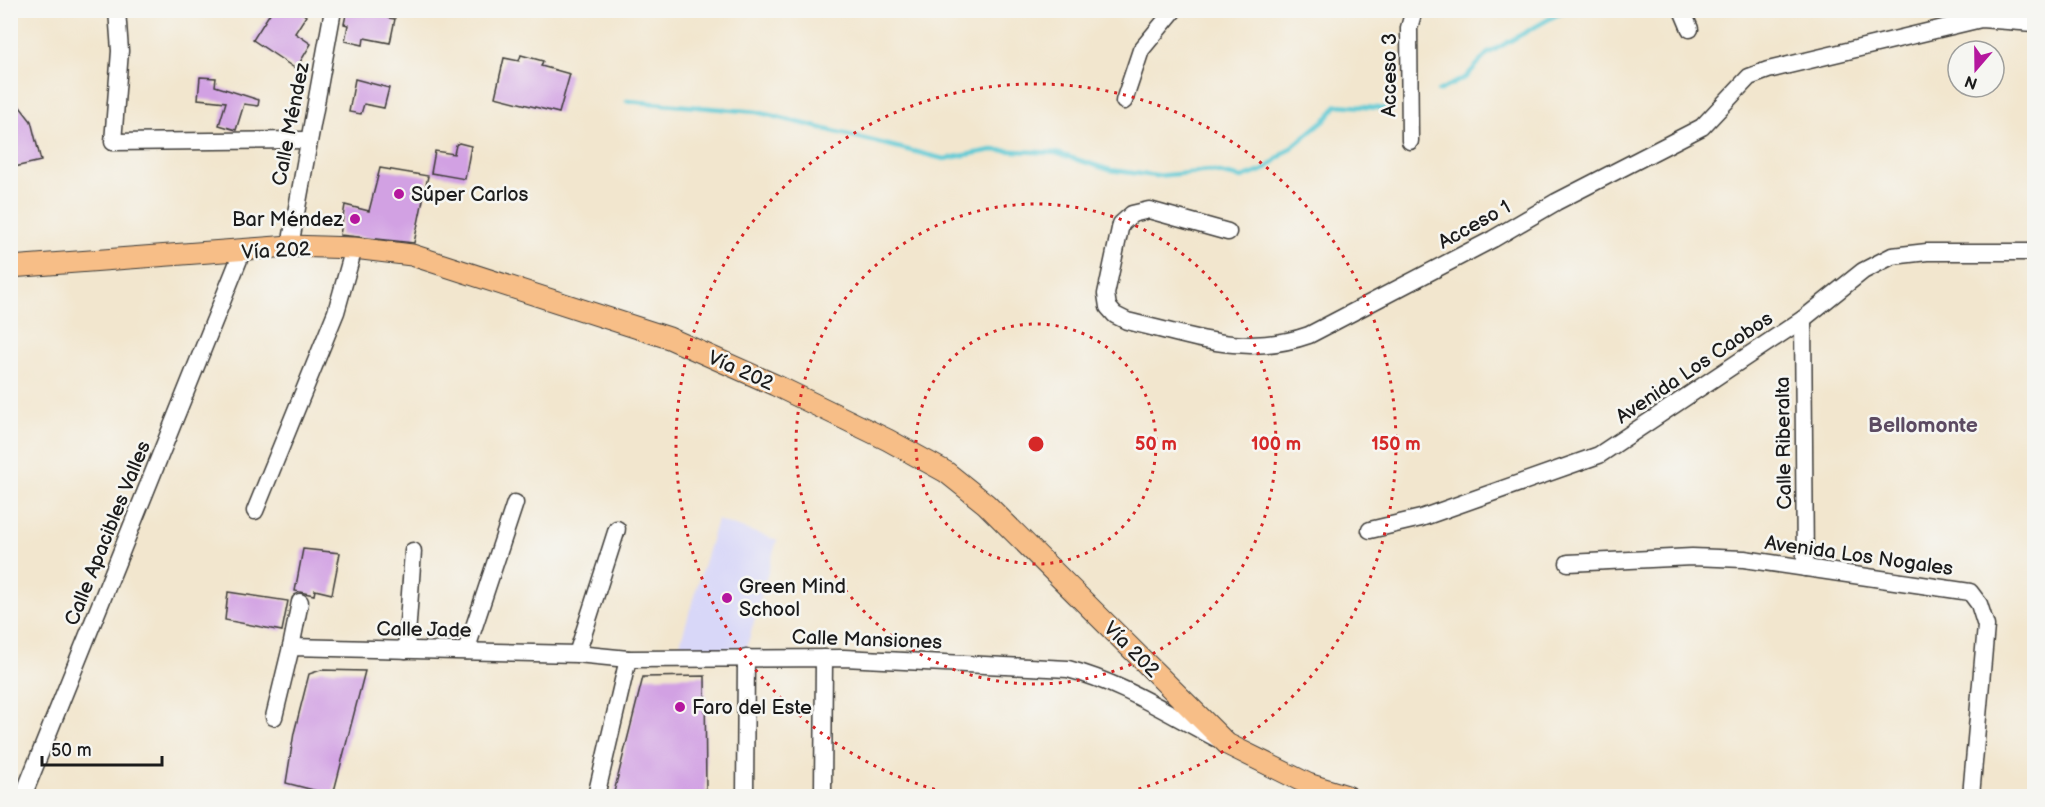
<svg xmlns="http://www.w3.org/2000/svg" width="2045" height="807" viewBox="0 0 2045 807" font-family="'Balsamiq Sans',sans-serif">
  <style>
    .built { fill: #d8d7f8 }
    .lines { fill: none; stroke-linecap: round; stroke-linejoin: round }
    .stream { stroke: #5dc9d4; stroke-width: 4.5 }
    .building { fill: #d2a1e3 }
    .minor-casing { stroke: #3c3a37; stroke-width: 19 }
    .major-casing { stroke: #3c3a37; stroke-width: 23 }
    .minor { stroke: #fff; stroke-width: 16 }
    .major { stroke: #f7be87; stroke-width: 21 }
    .ring { fill: none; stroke: #d62828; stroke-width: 3; stroke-dasharray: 3 6 }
    .poi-dot { fill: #b5179e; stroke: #f6f6f2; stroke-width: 2 }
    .labels { text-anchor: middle; stroke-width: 5; stroke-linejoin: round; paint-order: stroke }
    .street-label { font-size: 20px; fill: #1c1c1c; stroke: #f6f6f2 }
    .poi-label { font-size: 20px; fill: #1c1c1c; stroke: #f6f6f2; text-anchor: start }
    .neighbourhood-label { font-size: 21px; font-weight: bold; fill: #5c4b62; stroke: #f6f6f2 }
    .centre { fill: #d62828; stroke: #f6f6f2; stroke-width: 3 }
    .ring-label { font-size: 18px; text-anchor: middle; font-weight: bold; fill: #d62828; stroke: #f6f6f2; stroke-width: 5; stroke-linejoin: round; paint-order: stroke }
  </style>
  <rect width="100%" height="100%" fill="#f6f6f2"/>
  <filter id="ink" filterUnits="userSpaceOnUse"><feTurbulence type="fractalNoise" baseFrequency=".0167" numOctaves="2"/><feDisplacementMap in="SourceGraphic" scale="12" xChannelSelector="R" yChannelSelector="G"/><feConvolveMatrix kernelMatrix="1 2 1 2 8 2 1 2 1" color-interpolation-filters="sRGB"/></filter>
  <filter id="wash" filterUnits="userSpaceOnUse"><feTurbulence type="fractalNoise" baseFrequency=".008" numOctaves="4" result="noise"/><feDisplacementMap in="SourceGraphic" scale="24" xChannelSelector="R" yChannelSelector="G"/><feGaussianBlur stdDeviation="1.35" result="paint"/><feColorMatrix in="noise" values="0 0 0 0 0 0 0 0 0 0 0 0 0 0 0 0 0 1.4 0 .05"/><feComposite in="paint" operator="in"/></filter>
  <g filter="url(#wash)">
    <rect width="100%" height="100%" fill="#f2e6ce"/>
    <polygon class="built" points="717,520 777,540 744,657 676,657"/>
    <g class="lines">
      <g class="stream">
        <polyline points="1438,91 1465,78 1487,54 1565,10"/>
        <polyline points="627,101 757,112 944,159 992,150 1056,153 1110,170 1156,176 1210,171 1242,178 1264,170 1328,117 1337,105 1391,109"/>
      </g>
    </g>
    <g id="blocks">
      <g class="building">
        <polygon points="272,10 298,10 306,16 295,33 311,44 296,69 253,40"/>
        <polygon points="347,10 390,10 388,18 395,19 390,43 364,38 363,45 345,41 348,25 344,24"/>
        <polygon points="521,55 543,61 541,66 570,74 559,113 495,97 504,58 519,61"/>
        <polygon points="200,77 216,78 215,86 259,100 258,106 244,104 236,130 219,125 226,102 198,99"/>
        <polygon points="355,79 389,88 384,108 364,104 361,114 349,112"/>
        <polygon points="10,94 31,121 41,161 10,168"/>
        <polygon points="459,143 471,146 465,179 431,173 435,151 454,154 456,145"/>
        <polygon points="380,168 428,176 414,243 340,235 345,205 369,211"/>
        <polygon points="303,549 340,553 332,594 315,590 314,595 295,591"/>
        <polygon points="228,592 288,601 282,631 225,620"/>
        <polygon points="321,670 365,671 333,795 286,783 294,733 309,674"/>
        <polygon points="705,676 706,796 613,796 643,677"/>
      </g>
    </g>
  </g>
  <g filter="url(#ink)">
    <use href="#blocks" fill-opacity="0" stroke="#3c3a37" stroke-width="1.5"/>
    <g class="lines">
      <g class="minor-casing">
        <g id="minor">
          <polyline points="117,10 120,51 113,142 307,140"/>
          <polyline points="1682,10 1690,29"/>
          <polyline points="1124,101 1141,50 1174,10"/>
          <polyline points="1410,141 1409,28 1414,10"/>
          <path d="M1228,232L1149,210L1132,214L1121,224L1106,294L1108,307L1115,315L1127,321C1192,336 1244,358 1309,335L1493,239L1556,202L1702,127L1749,77L1768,70L1981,19L2034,23"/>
          <polyline points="290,246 333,10"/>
          <polyline points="1803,319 1805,568"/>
          <polyline points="255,511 336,312 354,248"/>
          <polyline points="1370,530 1421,518 1599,455 1803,319 1863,271 1892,256 1927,252 2034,252"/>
          <polyline points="1568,563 1692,557 1744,559 1970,592 1979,604 1986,626 1971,796"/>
          <polyline points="291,647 300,602"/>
          <polyline points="406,650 413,551"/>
          <polyline points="466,651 515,503"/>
          <polyline points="577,654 617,529"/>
          <path d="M274,717L291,647L577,654L628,659L844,658L1068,669C1122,683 1167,713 1216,738"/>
          <polyline points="823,792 824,658"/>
          <polyline points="23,796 242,252"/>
          <polyline points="596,796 628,659"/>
          <polyline points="745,796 746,657"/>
        </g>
      </g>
      <g class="major-casing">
        <polyline id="major" points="10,267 290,246 354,248 412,255 669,338 775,385 888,440 946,472 986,504 1227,744 1308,784 1347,796"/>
      </g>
      <use href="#minor" class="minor"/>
      <use href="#major" class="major"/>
    </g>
  </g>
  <g class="ring">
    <circle cx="1036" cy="444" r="120"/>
    <circle cx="1036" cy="444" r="240"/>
    <path d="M961 796A360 360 0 1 1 1111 796"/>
  </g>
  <g class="poi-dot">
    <circle cx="399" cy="194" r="6"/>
    <circle cx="355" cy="219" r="6"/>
    <circle cx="727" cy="598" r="6"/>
    <circle cx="680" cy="707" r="6"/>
  </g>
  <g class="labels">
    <g class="street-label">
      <text transform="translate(1389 75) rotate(-90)" y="7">Acceso 3</text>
      <text transform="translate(290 124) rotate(-79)" y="7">Calle Méndez</text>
      <text transform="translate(1474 224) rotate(-29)" y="7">Acceso 1</text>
      <text transform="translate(276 250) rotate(-3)" y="7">Vía 202</text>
      <text transform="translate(1694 367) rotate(-34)" y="7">Avenida Los Caobos</text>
      <text transform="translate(741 370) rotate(24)" y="7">Vía 202</text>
      <text transform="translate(1783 443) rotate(-91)" y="7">Calle Riberalta</text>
      <text transform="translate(107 533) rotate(-68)" y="7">Calle Apacibles Valles</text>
      <text transform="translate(1859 555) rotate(8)" y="7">Avenida Los Nogales</text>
      <text transform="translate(424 629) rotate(1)" y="7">Calle Jade</text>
      <text transform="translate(867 639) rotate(2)" y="7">Calle Mansiones</text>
      <text transform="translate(1132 649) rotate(45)" y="7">Vía 202</text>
    </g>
    <g class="poi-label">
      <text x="411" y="201">Súper Carlos</text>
      <text x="343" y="226" text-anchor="end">Bar Méndez</text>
      <text x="739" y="593">Green Mind<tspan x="739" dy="23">School</tspan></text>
      <text x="692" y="714">Faro del Este</text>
    </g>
    <g class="neighbourhood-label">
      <text x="1923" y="432">Bellomonte</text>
    </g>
  </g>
  <circle cx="1036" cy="444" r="9" class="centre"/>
  <g class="ring-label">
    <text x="1156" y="450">50 m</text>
    <text x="1276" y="450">100 m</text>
    <text x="1396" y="450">150 m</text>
  </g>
  <rect width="2045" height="807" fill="none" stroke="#f6f6f2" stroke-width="36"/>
  <g transform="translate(1976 69) rotate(200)"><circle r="28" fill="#f6f6f2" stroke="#9f9f9c" stroke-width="1.5"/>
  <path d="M0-4.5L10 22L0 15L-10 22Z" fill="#b5179e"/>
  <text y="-9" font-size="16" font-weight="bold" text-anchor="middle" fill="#1c1c1c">N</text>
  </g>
  <path d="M42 756v9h120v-9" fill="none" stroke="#1c1c1c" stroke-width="3"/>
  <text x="51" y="756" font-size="18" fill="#1c1c1c" stroke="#f6f6f2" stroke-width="4.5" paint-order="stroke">50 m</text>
</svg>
